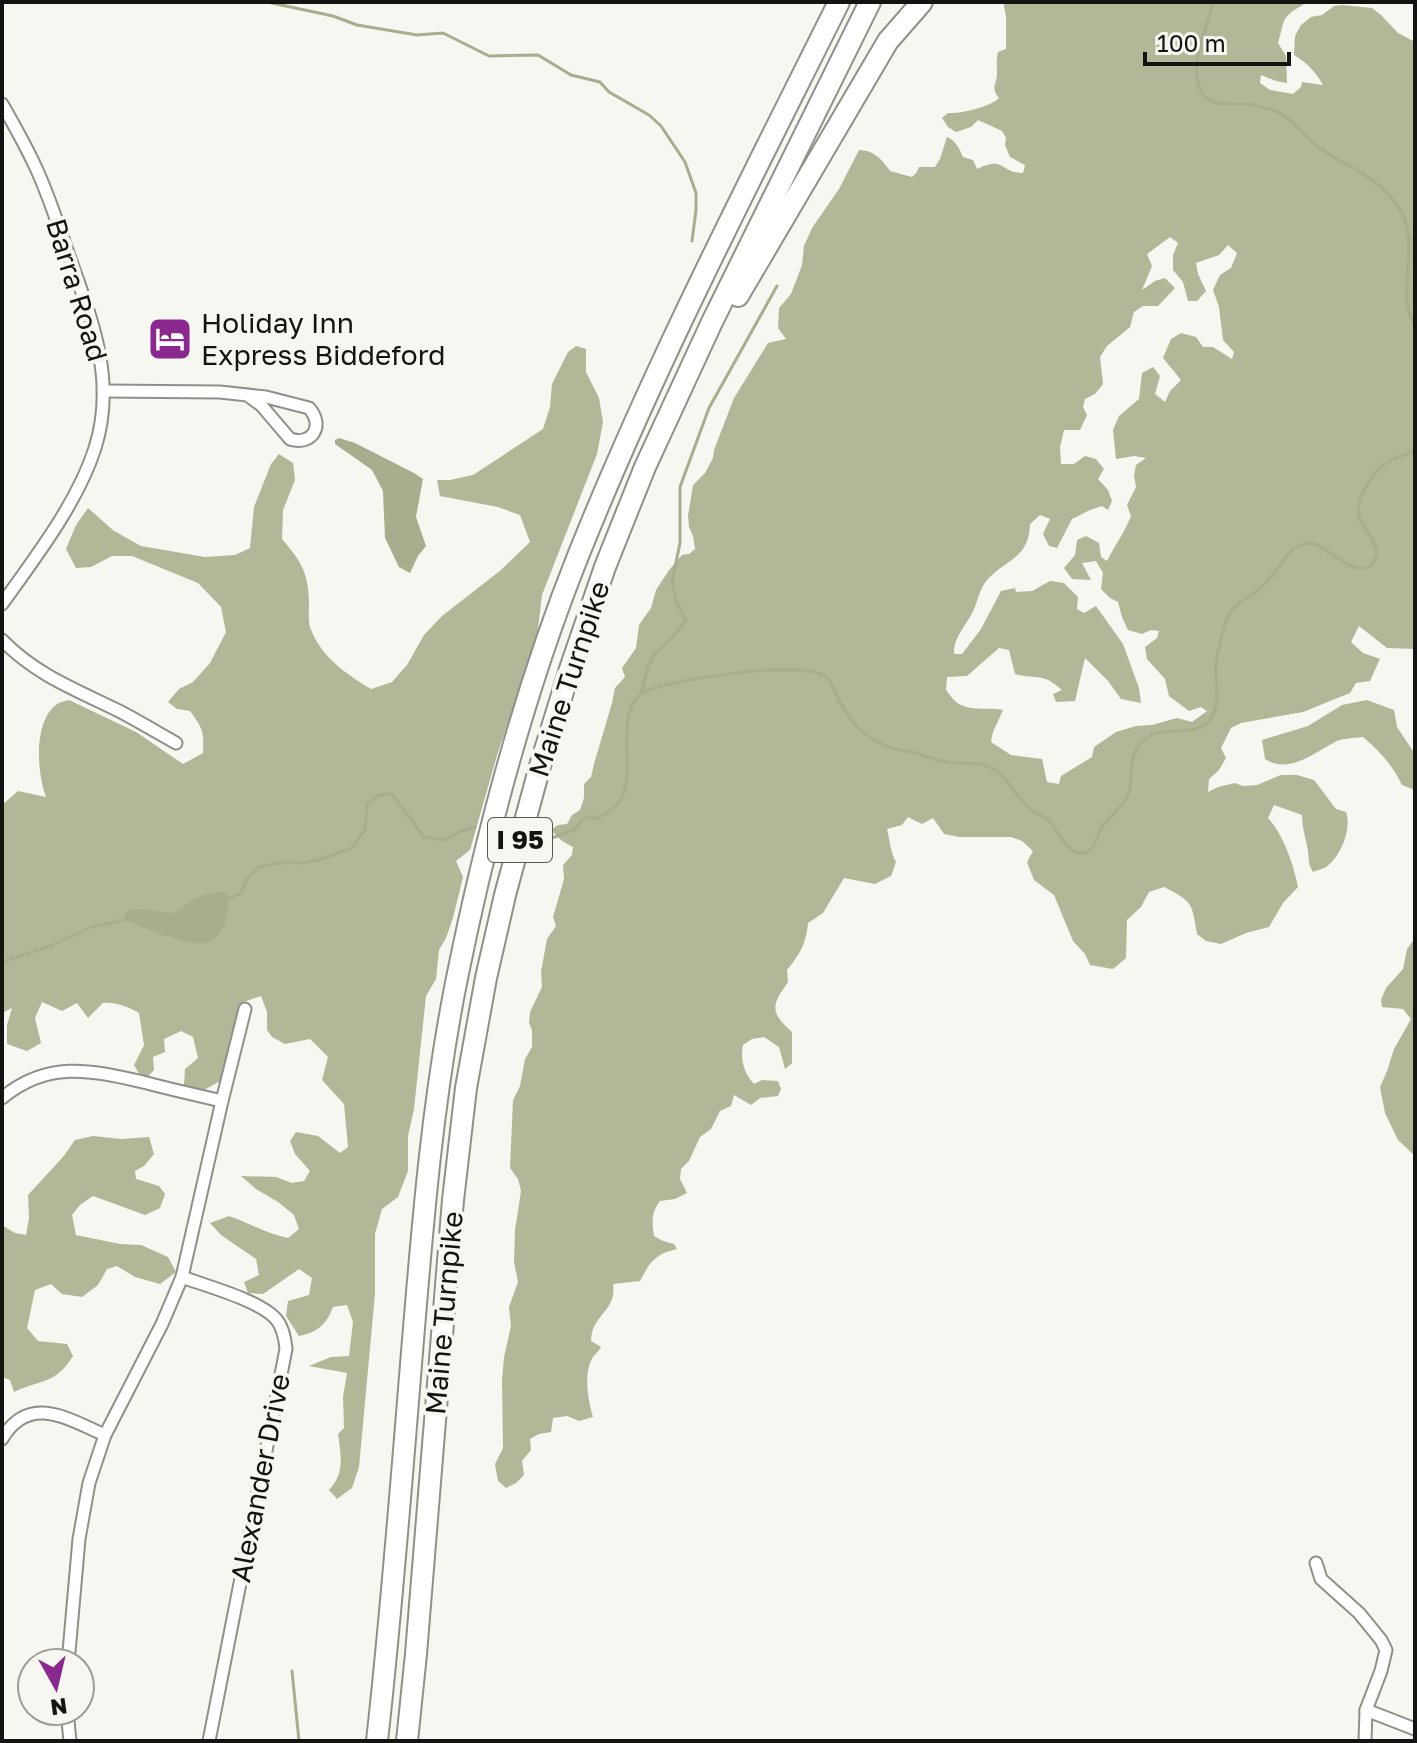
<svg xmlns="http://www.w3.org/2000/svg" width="1417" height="1743" viewBox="0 0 1417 1743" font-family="'Golos Text',sans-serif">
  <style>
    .forest { fill: #b1b797; fill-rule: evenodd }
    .water { fill: #a7ad8d }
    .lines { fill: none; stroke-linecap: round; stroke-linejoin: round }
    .stream { stroke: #a7ad8d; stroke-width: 3 }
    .minor-casing { stroke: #8f908a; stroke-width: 15 }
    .motorway-casing { stroke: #8f908a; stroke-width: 24 }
    .minor { stroke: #fff; stroke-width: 11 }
    .motorway { stroke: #fff; stroke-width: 20 }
    .labels { text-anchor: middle; stroke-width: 8; stroke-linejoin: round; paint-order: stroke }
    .shield { fill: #f6f7f1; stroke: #575754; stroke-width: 2 }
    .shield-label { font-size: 26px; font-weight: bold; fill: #131311 }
    .street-label { font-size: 28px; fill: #131311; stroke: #f6f7f1 }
    .poi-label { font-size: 28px; fill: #131311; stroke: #f6f7f1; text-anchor: start }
  </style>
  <rect width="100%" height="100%" fill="#f6f7f1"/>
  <g class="forest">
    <path d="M1003,2H1304L1303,5C1280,17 1285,21 1278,43L1286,56L1287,83L1276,81L1261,75L1260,83L1270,90L1293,94L1301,87L1302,82L1323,85C1316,72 1307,63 1294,55L1295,36L1301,25L1311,17L1322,15L1334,6L1342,5L1372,8L1381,15L1398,33L1415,42V649L1387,648L1359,626L1351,642L1363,653L1380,659L1370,681L1356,683L1350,693L1303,712L1241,723L1231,728L1221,748L1226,758L1219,770L1209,779L1208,792L1218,787L1235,783L1243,786L1257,785L1281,775H1297L1314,780L1336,809L1346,812C1352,828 1341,857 1326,867C1325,868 1315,871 1313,872C1308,864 1309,860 1308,851C1306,839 1302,828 1302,815L1274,805L1268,818C1283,834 1294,865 1298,887L1283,903L1269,927L1246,933L1221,944L1206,941L1197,934C1192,903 1193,902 1164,887L1149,892L1141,907L1127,920L1126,958L1113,969L1090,965L1085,954L1073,941L1054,895L1034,880L1027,862L1033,851L1022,841L1011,837H959L944,834L933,818L922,824L908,817L902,825L887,829C890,840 890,851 896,862L891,876L875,884L844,878L823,913L808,923C806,944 800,954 787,970L788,982C771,1006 770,1012 792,1032V1063L785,1069L779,1047L764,1037L752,1039L743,1045C740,1060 744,1073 754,1084L762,1080L778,1081L781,1089L778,1096L760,1098L751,1105L734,1095L731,1106L720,1111L711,1129L700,1137L689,1161L681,1169L680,1179L687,1193L675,1199L660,1201C651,1213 652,1222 654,1236L663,1241L674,1244L677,1249C655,1254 650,1262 640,1281L613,1284C617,1312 592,1313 591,1341L601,1347C599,1351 596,1353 593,1357C583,1372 588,1401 593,1417L579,1421L567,1416L553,1418L551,1432L539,1434L530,1439L531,1450L522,1461L524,1475L516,1483L506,1488L498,1481L495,1464L503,1448L502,1381L504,1357L511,1326L509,1307L518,1282L514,1262L515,1230L521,1191L518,1179L510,1168L513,1100L520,1086L525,1059L532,1047V1030L529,1023L530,1012L542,987L541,972L547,939L556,926L553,917L564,879L563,865L572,855L573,847L562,841L551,830L558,825L567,824L572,815L580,810L584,798V784L591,777L594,764L612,703L615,688L625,677L622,668L636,648L639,625L651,608L656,590L669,570L682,555L689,554L695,549L693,536L689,527L688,516L693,485L705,473L713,458L714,450L734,398L768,343L786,339L778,328L779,308L791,294L802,265L804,246L812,228L839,189L859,150C873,150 882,159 890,171L912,177L917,172L919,167H935L940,159L947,137C956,141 959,148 963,157L973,160L977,169C1005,155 1000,173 1023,173L1025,165L1010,157L1005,145L1006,138L1002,131L978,120L971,127L956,132L948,127L942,118L948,113C960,114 990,107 999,98C990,86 997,85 997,73C997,65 996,61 998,52L1006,49V16ZM1170,237L1178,243L1173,255V270L1183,282L1188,301H1197L1206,291L1198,274L1196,263L1219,255L1228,245L1237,253L1231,268L1220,275L1213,290L1219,307L1223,340L1234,352L1232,359L1213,347H1203L1196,337L1181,333L1171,339L1163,358L1181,380L1170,391L1165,402L1155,394L1160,376L1153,367L1142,373L1139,399L1119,416L1113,430L1116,459L1134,456L1146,458L1136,465L1134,475L1136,487L1127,505L1131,516C1125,532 1115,545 1107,561L1101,557L1099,543L1086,536L1077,540L1075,555L1064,568L1072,579L1091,580L1082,563L1096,561L1103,573L1101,589L1110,598L1118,602L1122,617L1128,630L1142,634L1151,630L1159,631L1157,638L1145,647L1147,659L1165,679L1169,696L1189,711L1201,707L1207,711L1192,722L1177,718L1152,725L1136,726L1116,732L1094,747L1092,757L1061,776L1059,784L1047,782L1042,759L1011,755L991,742L993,732L1003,710C990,707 973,711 961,705C955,703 950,695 946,690L947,677L967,676L999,648L1009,650L1015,674C1038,680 1042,672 1062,690L1053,694L1056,702L1075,701L1085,658L1108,681L1121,699L1141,703L1139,688L1123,644L1096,606L1084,613L1077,609L1078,597L1064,583L1050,581L1032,591L1016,592L1015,588L1001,591L981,629L962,654H954C953,637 968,624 974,609C978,600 980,588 987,580C1006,559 1029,559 1030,524L1040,515L1050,519L1043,534L1049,546L1057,548L1072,519L1090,510L1102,506L1108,510L1112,501L1108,490L1098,479L1104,469L1096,459L1085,456L1074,464H1061L1060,447L1064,430H1080L1087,415L1083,407L1085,399L1095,394L1103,384L1100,357L1107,346L1130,327L1134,312L1143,306H1158L1175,288L1165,278L1155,281L1142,290L1152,266L1147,254Z"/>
    <path d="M576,346L586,349V372L599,398L603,422L597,454L542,595L537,637L498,752L470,850L456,861L463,877L453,918L446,938L439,950L436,979L426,996L414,1109L408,1136V1171L398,1197L382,1209L375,1234V1294L359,1467L352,1488L337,1499L329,1490C345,1473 341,1456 338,1434L344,1428L343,1397L347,1373L309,1366L331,1357L349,1356L353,1322L347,1305L333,1307C326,1325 318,1332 299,1336L286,1316L288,1301L309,1295L312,1278L299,1269L263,1294L248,1293L244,1282L259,1275L256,1259L221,1235L210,1223L229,1216C249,1223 267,1234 288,1238L299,1229L294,1215L278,1202L256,1189L241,1176L276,1177L292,1183L304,1181L310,1171L295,1154L290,1141L296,1132L318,1136L340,1153L348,1147L344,1104L322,1080L328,1057L310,1039L285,1044L272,1037L267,1030V1012L261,996L243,1002C231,1027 227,1053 222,1080L204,1090L184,1085L185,1069L198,1058L193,1037L181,1031L164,1039L165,1052L153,1057L154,1070L146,1079L138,1072L134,1065L144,1045L139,1013C128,1007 116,1002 103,1003L88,1018L77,1003L62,1011L42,1002L35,1018L41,1043L27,1051L7,1044V1025L12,1008L2,1013V805L18,791L46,797C37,773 33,721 57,704C60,702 65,701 69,700L136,732L183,764L203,753C204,731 203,729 190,711L177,709L168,702L179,689L193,682L210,663L226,632L221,607L198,583L132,556H112L91,567L76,568L66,549L76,525L88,508L114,531L141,546L205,557L235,555L250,548L254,507L271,464L279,454L293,463L295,480L283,510L282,539C301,561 308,572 309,601C309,609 308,619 310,627C320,656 346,674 371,689L392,682L407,665L424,635L442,616L501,570L530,542L520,515L498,507L440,496L437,480H450L473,475L543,429L550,407L552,384L568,352Z"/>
    <path d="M1367,700L1394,710L1397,727L1415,754V790L1402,785C1393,766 1379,750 1363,737C1355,738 1345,738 1337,741C1315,752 1290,775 1265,759L1262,740L1308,726L1342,705Z"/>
    <polygon points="1415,938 1415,1156 1398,1140 1385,1113 1380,1087 1387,1071 1394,1049 1411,1019 1403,1009 1382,1007 1381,1000 1386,988 1403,969 1407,949"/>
    <path d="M93,1136L121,1139L149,1137L154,1154L144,1166L135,1171L136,1179L159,1186L165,1194L160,1208L145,1215L93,1196L80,1205L72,1215L76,1235L120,1244L141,1245L168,1257L176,1272L160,1284L135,1277L117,1266L107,1269L98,1285L82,1297L62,1294L51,1284L35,1290L27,1328L38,1341L67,1344L73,1356C55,1385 41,1379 14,1392L10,1380L2,1377V1225L15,1233L26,1235L29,1218L28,1195L63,1157L75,1140Z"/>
  </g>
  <g class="water">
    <polygon points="339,438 355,443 414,473 423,479 416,517 426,546 418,556 410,573 399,567 385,538 383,491 372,470 335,444 335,440"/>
    <path d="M219,892L229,894C227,907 229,921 221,932C218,937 212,942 206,943C190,946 138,928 126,919L125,913C141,904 154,913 171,913C181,912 185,904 193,900C201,895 210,893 219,892Z"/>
  </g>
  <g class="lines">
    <g class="stream">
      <polyline points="267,2 333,16 357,25 417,35 443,33 489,56 538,55 571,75 600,82 609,92 649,115 661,126 685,162 696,193 696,210 692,241"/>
      <path d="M1213,2C1207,30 1188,63 1201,91C1209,108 1230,103 1245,104C1253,104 1261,107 1269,109C1292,115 1302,136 1321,149C1348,167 1381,179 1399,208C1417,236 1404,272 1407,304C1408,312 1412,319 1415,327"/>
      <polyline points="641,693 648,667 655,653 673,637 686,620 677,604 672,582 680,543 680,487 709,408 777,286"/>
      <path d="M539,843L575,829L583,819L587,817L596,819C606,814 614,809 620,800C639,772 609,704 649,690C677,679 807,658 827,678C832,682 833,688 836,694C847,717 860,735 884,745C895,750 907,751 919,754C929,757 938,761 948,762C965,765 979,760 995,770C1010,780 1017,799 1031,810C1038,815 1047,816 1051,823C1058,833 1074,865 1091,849C1096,843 1098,834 1102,827C1110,815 1128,803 1130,788C1132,774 1129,760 1138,747C1157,718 1190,742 1209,721C1223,705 1214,681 1216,662C1218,649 1222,634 1226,621C1233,601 1247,601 1260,588C1272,578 1281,563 1291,551C1298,546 1306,542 1314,544C1329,547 1359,584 1374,561C1385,545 1358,527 1358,510C1358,502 1362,494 1366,487C1372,475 1380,466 1391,460C1399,456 1407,455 1415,451"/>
      <polyline points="224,901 241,893 247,879 259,867 286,862 303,863 319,860 352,848 365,829 367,804 379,795 392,794 424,837 444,840 461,831 475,827"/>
      <polyline points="2,962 53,945 91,927 129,919"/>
      <polyline points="292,1671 299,1741"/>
    </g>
    <g class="minor-casing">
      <g id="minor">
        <path d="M2,104C14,125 26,146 36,168C49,196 58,225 68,253C91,318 117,379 95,448C78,502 35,558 2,604"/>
        <path d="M103,391L220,392L266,397L309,408C325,426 312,446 290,439L261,405L247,395"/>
        <path d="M2,640C37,676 77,690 121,712C140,722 158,733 176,743"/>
        <path d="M2,1098C48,1060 90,1070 143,1082C169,1089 196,1095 222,1101"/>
        <path d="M182,1277C206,1286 259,1300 276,1319C283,1327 285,1338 286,1349L209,1741"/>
        <path d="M2,1439C29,1393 68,1419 105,1435"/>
        <polyline points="1316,1563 1321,1579 1359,1613 1381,1640 1386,1650 1381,1671 1366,1710 1365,1741"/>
        <polyline points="68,1663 79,1539 89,1483 105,1435 162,1324 182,1277 222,1101 245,1009"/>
        <polyline points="1366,1710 1415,1729"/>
        <polyline points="67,1711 70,1741"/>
      </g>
    </g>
    <g class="motorway-casing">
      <g id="motorway">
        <polyline points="738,296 888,41 922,2"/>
        <path d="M377,1741C392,1608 402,1474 413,1340C423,1219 433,1097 457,978C486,835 524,691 578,556C654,366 748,185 839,2"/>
        <polyline points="407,1741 416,1654 453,1200 466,1088 486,978 505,895 540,766 570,669 605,567 645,467 712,322 870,2"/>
      </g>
    </g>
    <use href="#minor" class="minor"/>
    <use href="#motorway" class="motorway"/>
  </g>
  <defs>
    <g id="hotel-square" transform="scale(2.3)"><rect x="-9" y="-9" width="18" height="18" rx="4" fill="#8b288f" stroke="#f6f7f1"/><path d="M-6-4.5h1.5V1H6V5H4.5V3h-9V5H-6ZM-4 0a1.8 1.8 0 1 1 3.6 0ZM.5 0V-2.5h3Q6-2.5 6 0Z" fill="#fff"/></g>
  </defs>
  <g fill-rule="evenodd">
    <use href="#hotel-square" x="170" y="339"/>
  </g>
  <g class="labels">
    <rect class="shield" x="488" y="818" width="64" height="44" rx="6"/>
    <g class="shield-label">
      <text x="520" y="849">I 95</text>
    </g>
    <g class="street-label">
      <text transform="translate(77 290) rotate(73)" y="10">Barra Road</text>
      <text transform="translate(569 679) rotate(-72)" y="10">Maine Turnpike</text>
      <text transform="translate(444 1313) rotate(-85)" y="10">Maine Turnpike</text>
      <text transform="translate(260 1478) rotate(-79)" y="10">Alexander Drive</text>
    </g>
    <g class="poi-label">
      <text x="201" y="333">Holiday Inn<tspan x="201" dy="32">Express Biddeford</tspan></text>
    </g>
  </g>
  <rect width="1417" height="1743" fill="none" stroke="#131311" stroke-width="8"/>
  <g transform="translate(56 1687) rotate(172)"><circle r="38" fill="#f6f7f1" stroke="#9b9c97" stroke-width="2"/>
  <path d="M0-6L14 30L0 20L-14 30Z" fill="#8b288f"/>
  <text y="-12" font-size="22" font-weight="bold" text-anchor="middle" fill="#131311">N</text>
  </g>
  <path d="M1145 52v12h144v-12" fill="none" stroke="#131311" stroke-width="4"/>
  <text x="1157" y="52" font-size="24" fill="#131311" stroke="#f6f7f1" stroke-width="6" paint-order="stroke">100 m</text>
</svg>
